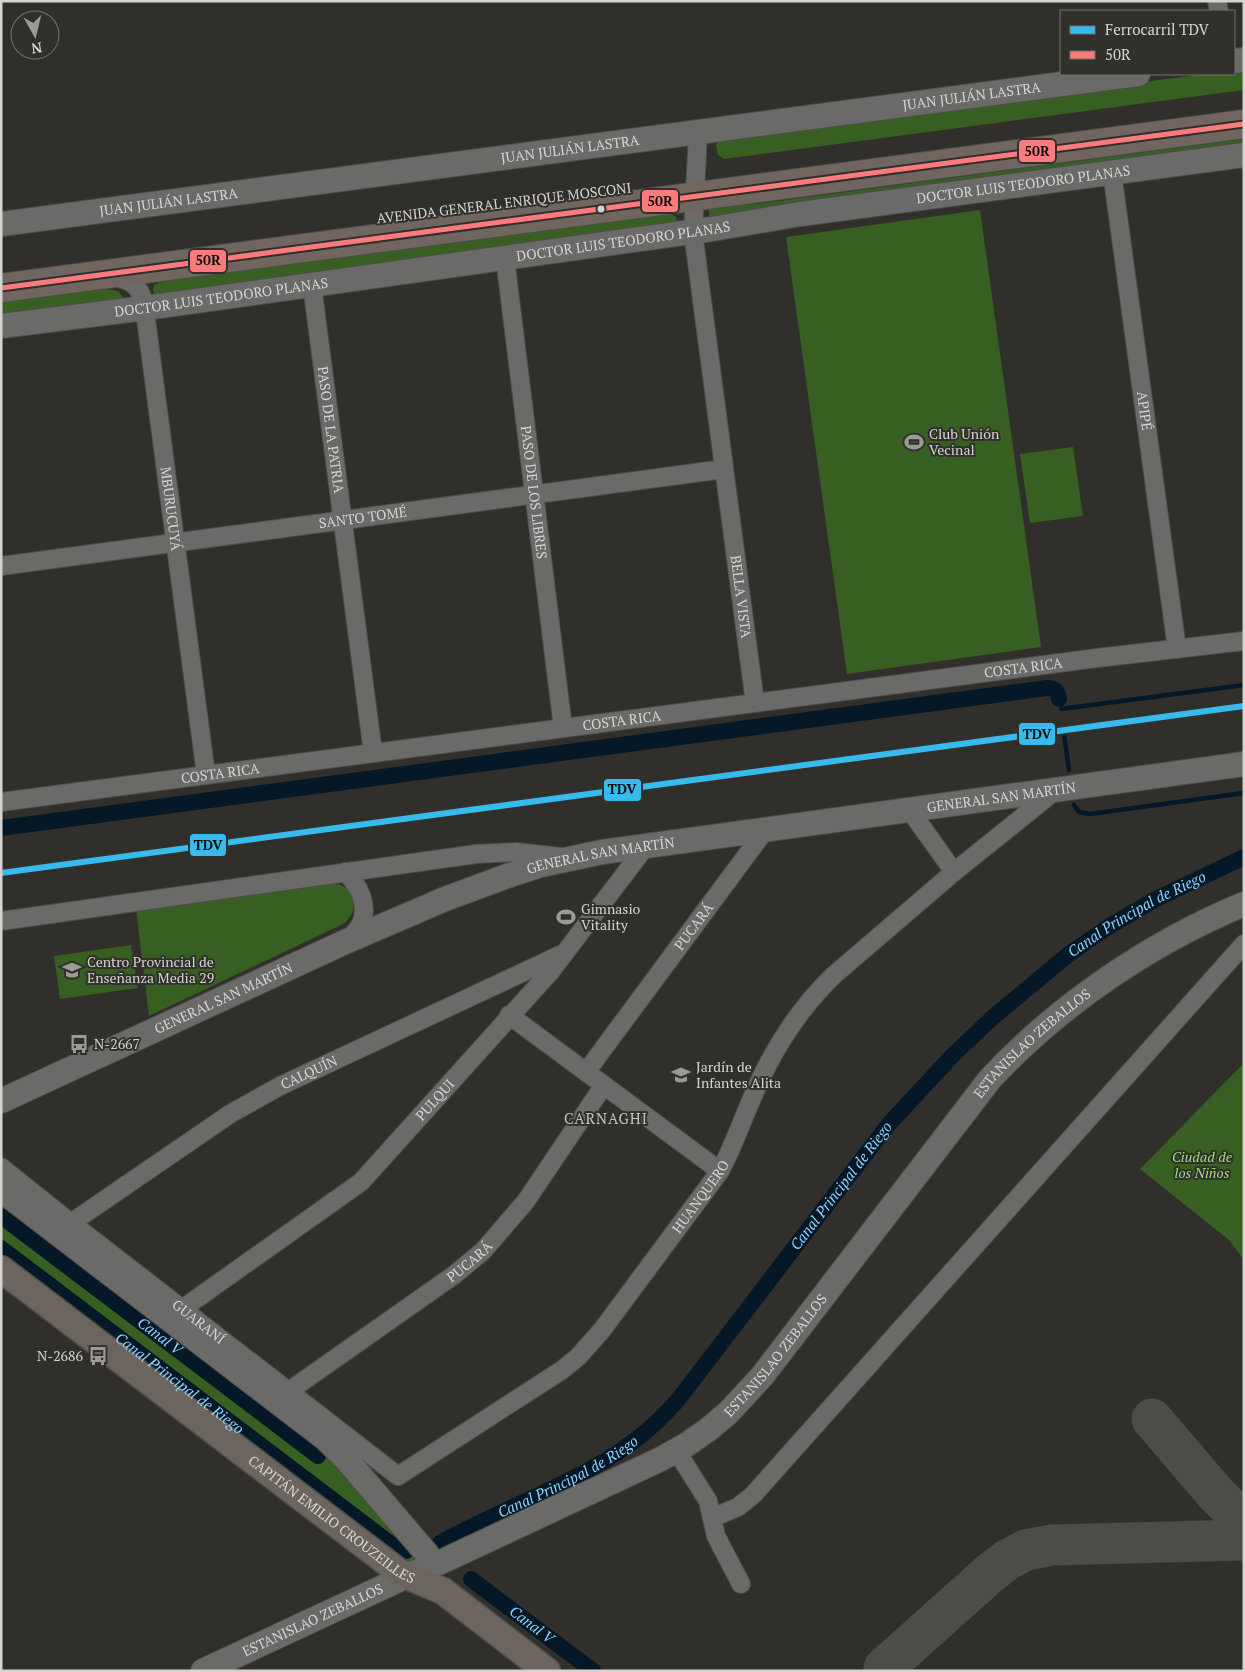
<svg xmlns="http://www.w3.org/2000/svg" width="1245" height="1672" viewBox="0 0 1245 1672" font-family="'PT Serif',serif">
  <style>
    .green { fill: #385f22 }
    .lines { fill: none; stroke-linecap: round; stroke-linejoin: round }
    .stream { stroke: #041827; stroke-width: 4.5 }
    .canal { stroke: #041827; stroke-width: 16 }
    .taxiway { stroke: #4c4c49; stroke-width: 41 }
    .street-casing { stroke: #4d4d49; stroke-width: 20 }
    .secondary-casing { stroke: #4d4d49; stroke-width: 26 }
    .primary-casing { stroke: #4d4d49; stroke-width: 29 }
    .highway-casing { stroke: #4d4d49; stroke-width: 30 }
    .street { stroke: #6a6a68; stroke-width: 18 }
    .secondary { stroke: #6a6a68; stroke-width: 24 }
    .primary { stroke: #6b645f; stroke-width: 26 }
    .highway { stroke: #71665f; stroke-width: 28 }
    .bus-1-casing { stroke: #31302b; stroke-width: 9 }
    .bus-1 { stroke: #fb7b7d; stroke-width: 5 }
    .rail-1-casing { stroke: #31302b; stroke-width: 10 }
    .rail-1 { stroke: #37bbed; stroke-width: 6 }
    .bus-dot { fill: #d5d4d0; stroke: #31302b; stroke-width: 2 }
    .labels { text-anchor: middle; stroke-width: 4; stroke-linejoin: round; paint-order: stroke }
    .street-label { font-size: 14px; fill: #d5d4d0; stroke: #31302b }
    .poi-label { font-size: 14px; fill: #d5d4d0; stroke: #31302b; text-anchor: start }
    .park-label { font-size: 14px; font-style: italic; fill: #9bde7c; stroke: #31302b }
    .water-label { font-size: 15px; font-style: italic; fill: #90d0f9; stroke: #31302b }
    .neighbourhood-label { font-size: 15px; letter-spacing: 1px; fill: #c6c4bd; stroke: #31302b }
    .line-badge { stroke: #31302b; stroke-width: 2 }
    .pale-badge-label { font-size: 14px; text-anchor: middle; font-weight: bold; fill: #111 }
  </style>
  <rect width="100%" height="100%" fill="#302f2c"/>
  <g class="green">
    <polygon points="1244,68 1244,90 724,159 718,155 716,145 718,140 722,138 1204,74 1234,74 1234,70"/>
    <polygon points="1244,139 1244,149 710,218 708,208 747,198 756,204"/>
    <polygon points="980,210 1041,647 847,674 786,237"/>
    <polygon points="670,214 676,217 677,222 155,296 153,291 154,285 163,281"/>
    <polygon points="107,289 118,291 126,300 1,320 1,301"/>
    <polygon points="1073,447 1083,516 1030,523 1020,454"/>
    <path d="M329,882C353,885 363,904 345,923L149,1016L136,909Z"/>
    <polygon points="131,945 138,988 60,999 54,956"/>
    <polygon points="1244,1063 1244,1260 1229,1240 1140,1169"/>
    <polygon points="1,1201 326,1450 414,1557 413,1561 409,1564 1,1260"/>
  </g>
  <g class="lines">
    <g class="stream">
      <polyline points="1061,709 1244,685"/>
      <polyline points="1064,734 1069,770"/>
      <polyline points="1074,805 1079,812 1090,814 1244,793"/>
      <polyline points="442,1536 454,1529 460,1532"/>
    </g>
    <g class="canal">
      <path d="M1,828L1047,688C1055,688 1058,691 1059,699"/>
      <path id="s1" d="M1,1216L318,1456"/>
      <path id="s2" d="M1,1248L399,1550L406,1551"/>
      <path id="s3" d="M440,1543C523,1496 619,1473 681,1396L888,1125L952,1056L991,1019L1069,954L1108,927L1154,900L1244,857"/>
      <path id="s4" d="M471,1579L593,1671"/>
    </g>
    <g class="taxiway">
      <polyline points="1152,1419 1216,1494 1244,1522"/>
      <polyline points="885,1671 884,1668 989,1574 1007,1560 1026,1550 1052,1545 1244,1540"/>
    </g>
    <g class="street-casing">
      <g id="street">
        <polyline points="1217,1 1219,11"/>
        <path id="s5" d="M698,132L693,232L755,703"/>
        <path id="s6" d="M1112,172L1177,649"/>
        <path id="s7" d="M505,258L563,728"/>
        <path id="s8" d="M113,277C130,279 141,287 144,304L206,775"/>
        <path id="s9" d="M312,285L373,753"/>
        <path id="s10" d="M1,566L724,469"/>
        <path id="s11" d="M1,802L1097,658L1244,641"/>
        <polyline points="909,809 954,872"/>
        <path d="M345,872C359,885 369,905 361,924C358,930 352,935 348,940"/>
        <polyline points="1,921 476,854 516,852 561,857"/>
        <polyline points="509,1015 720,1171"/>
        <path id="s12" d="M586,1072L766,829"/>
        <path id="s13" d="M1,1167L61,1215L398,1476L562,1370L578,1357L602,1330L720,1171C738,1138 748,1102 765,1070C783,1034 806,1002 834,975L954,872L1056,790"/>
        <path id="s14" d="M71,1223L230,1114L280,1086L560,955"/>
        <path id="s15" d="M182,1309L361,1182L551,971L646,846"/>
        <path id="s16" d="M289,1391L454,1275L483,1251L526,1201L604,1085"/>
        <polyline points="676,1450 708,1501 716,1536 741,1584"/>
        <polyline points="712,1518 738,1507 753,1495 1244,944"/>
      </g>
    </g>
    <g class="secondary-casing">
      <g id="secondary">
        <polyline points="1234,61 1244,60"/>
        <path id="s17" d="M1,224L1138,74"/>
        <path id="s18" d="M1,326L145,308L712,229L800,214L1244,155"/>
        <path id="s19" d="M1,1101L345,942L445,899L510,875L541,865L602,852L1244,764"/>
        <polyline points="1,1190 326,1439 346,1459 427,1554 433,1565"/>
        <path id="s20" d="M203,1671L407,1576L443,1561L661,1459L686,1445L709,1429L729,1412L763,1375L990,1079C1059,1005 1150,943 1244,904"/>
      </g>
    </g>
    <g class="primary-casing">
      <g id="primary">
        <path id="s21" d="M1,1269L398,1571L407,1576L443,1591L547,1671"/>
      </g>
    </g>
    <g class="highway-casing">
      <polyline id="highway" points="1,288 1244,124"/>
    </g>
    <use href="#street" class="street"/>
    <use href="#secondary" class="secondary"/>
    <use href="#primary" class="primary"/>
    <use href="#highway" class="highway"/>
    <g class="bus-1-casing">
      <polyline id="bus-1" points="1,288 1244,124"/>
    </g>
    <use href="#bus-1" class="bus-1"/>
    <g class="rail-1-casing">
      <polyline id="rail-1" points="1,873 1244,706"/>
    </g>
    <use href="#rail-1" class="rail-1"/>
  </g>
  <defs>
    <g id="stadium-bare" transform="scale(1.5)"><path d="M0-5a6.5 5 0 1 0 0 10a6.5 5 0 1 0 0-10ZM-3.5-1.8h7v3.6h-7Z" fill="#9b9a97" stroke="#31302b" stroke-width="2.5" paint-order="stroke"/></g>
    <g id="school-bare" transform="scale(1.5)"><path d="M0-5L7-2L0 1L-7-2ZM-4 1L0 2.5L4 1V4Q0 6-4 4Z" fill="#9b9a97" stroke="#31302b" stroke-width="2.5" paint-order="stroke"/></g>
    <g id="bus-bare" transform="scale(1.5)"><path d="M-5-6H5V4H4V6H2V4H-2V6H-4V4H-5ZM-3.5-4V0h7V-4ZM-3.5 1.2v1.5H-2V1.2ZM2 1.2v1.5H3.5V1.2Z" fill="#9b9a97" stroke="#31302b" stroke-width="2.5" paint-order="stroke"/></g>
  </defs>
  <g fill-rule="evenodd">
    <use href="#stadium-bare" x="914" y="442"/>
    <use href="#stadium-bare" x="566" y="917"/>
    <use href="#school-bare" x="72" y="970"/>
    <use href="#bus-bare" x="79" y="1044"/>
    <use href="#school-bare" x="681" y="1075"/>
    <use href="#bus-bare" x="98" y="1356"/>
  </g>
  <circle class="bus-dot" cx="601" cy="209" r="4.5"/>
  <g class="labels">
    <g class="street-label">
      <text dy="5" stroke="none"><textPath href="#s17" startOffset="979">JUAN JULIÁN LASTRA</textPath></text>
      <text dy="5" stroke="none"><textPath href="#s17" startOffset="574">JUAN JULIÁN LASTRA</textPath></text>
      <text dy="5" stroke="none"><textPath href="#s18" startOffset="1032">DOCTOR LUIS TEODORO PLANAS</textPath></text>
      <text dy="5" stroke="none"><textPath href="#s17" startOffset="169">JUAN JULIÁN LASTRA</textPath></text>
      <text transform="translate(504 203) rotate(-7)" y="5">AVENIDA GENERAL ENRIQUE MOSCONI</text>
      <text dy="5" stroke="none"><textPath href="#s18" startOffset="628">DOCTOR LUIS TEODORO PLANAS</textPath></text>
      <text dy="5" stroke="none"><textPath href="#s18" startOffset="222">DOCTOR LUIS TEODORO PLANAS</textPath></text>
      <text dy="5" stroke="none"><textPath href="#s6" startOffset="241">APIPÉ</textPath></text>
      <text dy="5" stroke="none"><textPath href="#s9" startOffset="146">PASO DE LA PATRIA</textPath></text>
      <text dy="5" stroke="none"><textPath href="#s7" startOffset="236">PASO DE LOS LIBRES</textPath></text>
      <text dy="5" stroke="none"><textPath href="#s8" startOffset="251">MBURUCUYÁ</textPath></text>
      <text dy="5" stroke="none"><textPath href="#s10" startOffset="365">SANTO TOMÉ</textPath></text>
      <text dy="5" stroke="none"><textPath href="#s5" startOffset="468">BELLA VISTA</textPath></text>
      <text dy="5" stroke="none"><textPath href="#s11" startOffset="1031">COSTA RICA</textPath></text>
      <text dy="5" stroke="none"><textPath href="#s11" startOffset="626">COSTA RICA</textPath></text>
      <text dy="5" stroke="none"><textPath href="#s11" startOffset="221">COSTA RICA</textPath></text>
      <text dy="5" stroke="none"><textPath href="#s19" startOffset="1055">GENERAL SAN MARTÍN</textPath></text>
      <text dy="5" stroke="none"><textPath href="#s19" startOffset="650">GENERAL SAN MARTÍN</textPath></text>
      <text dy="5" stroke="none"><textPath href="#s12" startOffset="181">PUCARÁ</textPath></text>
      <text dy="5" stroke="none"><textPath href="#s19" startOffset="245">GENERAL SAN MARTÍN</textPath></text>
      <text dy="5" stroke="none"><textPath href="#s20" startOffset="1066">ESTANISLAO ZEBALLOS</textPath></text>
      <text dy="5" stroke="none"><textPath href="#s14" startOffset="282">CALQUÍN</textPath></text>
      <text dy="5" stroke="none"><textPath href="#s15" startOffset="330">PULQUI</textPath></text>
      <text dy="5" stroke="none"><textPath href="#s13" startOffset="921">HUANQUERO</textPath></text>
      <text dy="5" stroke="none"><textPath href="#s16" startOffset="222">PUCARÁ</textPath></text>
      <text dy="5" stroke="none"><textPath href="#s13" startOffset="251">GUARANÍ</textPath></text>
      <text dy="5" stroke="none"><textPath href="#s20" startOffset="661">ESTANISLAO ZEBALLOS</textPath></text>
      <text dy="5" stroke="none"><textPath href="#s21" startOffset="415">CAPITÁN EMILIO CROUZEILLES</textPath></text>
      <text dy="5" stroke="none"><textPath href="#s20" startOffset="121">ESTANISLAO ZEBALLOS</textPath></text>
    </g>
    <g class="poi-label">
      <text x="929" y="439">Club Unión<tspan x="929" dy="16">Vecinal</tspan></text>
      <text x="581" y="914">Gimnasio<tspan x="581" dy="16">Vitality</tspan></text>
      <text x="87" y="967">Centro Provincial de<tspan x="87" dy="16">Enseñanza Media 29</tspan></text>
      <text x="94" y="1049">N-2667</text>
      <text x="696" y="1072">Jardín de<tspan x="696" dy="16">Infantes Alita</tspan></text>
      <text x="83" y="1361" text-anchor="end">N-2686</text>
    </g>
    <g class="park-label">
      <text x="1202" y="1162">Ciudad de<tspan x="1202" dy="16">los Niños</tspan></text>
    </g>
    <g class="water-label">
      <text dy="5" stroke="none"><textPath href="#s3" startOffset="954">Canal Principal de Riego</textPath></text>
      <text dy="5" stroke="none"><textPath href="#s3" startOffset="549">Canal Principal de Riego</textPath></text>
      <text dy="5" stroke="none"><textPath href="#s1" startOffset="199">Canal V</textPath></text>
      <text dy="5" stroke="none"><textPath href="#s2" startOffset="224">Canal Principal de Riego</textPath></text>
      <text dy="5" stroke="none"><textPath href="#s3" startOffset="144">Canal Principal de Riego</textPath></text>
      <text dy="5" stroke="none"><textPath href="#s4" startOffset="76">Canal V</textPath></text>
    </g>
    <g class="neighbourhood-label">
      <text x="606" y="1124">CARNAGHI</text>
    </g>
  </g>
  <g class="line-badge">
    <rect x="1018" y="139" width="38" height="24" rx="5" fill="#fb7b7d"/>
    <rect x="641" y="189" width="38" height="24" rx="5" fill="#fb7b7d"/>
    <rect x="189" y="249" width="38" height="24" rx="5" fill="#fb7b7d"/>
    <rect x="1018" y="722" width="38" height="24" rx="5" fill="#37bbed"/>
    <rect x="603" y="778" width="39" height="24" rx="5" fill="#37bbed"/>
    <rect x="189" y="833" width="38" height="24" rx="5" fill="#37bbed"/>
  </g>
  <g class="pale-badge-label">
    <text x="1037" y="156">50R</text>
    <text x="660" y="206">50R</text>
    <text x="208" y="265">50R</text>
    <text x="1037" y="739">TDV</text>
    <text x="622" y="794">TDV</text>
    <text x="208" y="850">TDV</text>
  </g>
  <rect width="1245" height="1672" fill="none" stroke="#d5d4d0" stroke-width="5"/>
  <rect x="1060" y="10" width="175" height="65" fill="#31302b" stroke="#73726d"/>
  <rect x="1070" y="26" width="25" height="8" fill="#37bbed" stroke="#73726d"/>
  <text x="1105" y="35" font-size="15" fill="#d5d4d0">Ferrocarril TDV</text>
  <rect x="1070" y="51" width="25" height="8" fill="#fb7b7d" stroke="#73726d"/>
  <text x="1105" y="60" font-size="15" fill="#d5d4d0">50R</text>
  <g transform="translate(35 35) rotate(172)"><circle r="24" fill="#31302b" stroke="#73726d"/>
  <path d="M0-4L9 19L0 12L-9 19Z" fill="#9b9a97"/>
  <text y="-8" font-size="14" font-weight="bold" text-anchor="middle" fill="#d5d4d0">N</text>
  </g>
</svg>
